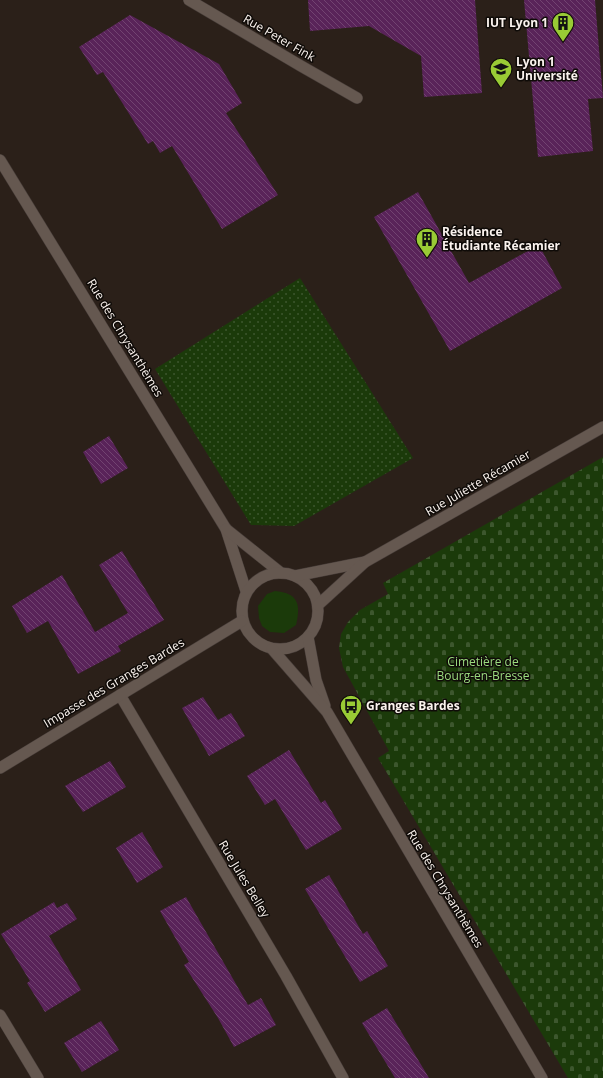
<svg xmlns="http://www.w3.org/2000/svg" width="603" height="1078" viewBox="0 0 603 1078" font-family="'Open Sans',sans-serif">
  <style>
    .grass { fill: #1b3a0a }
    .cemetery { fill: url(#cemetery-stones) }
    .park { fill: url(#park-dots) }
    .building { fill: url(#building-back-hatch) }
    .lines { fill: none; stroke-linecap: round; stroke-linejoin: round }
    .minor-casing { stroke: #463c38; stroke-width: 12 }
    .minor { stroke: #655850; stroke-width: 11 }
    .labels { text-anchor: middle; stroke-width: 3; stroke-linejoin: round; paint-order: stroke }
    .poi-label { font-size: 12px; font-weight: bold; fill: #fbf3ee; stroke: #0f0b08; text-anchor: start }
    .street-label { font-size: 12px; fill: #fbf3ee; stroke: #0f0b08 }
    .park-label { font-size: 12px; fill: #9ada7e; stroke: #0f0b08 }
  </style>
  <defs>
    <pattern id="cemetery-stones" width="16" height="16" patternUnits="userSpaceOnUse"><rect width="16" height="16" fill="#1b3a0a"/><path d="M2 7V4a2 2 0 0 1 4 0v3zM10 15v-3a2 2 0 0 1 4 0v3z" fill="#3d572e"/></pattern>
    <pattern id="park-dots" width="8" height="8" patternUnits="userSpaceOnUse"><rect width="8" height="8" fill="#1b3a0a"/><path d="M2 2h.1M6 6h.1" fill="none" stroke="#3d572e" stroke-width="1.8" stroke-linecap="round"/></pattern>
    <pattern id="building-back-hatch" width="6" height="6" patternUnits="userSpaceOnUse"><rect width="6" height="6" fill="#592359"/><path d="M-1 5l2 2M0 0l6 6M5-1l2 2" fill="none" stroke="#724371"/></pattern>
  </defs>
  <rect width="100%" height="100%" fill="#2b2019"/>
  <path class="grass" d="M275,591C298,593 301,604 296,625L284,633L270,632L262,626L259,618L258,606L267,594Z"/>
  <polygon class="cemetery" points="603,457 603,1078 568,1078 378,758 389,751 343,667 339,648 341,634 348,622 360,610 388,594 383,583"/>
  <polygon class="park" points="300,278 413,458 294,526 251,525 155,369"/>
  <g class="building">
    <polygon points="308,0 475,0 482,93 424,97 421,56 369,26 310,31"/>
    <polygon points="524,0 595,0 603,98 588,99 593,151 538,157"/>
    <polygon points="130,15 219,64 242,103 226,113 278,195 222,229 172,146 160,153 153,141 148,144 103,72 97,75 79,47"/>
    <polygon points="418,192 469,283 539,245 562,288 450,351 374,217"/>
    <polygon points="109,436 128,468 101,484 83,452"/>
    <polygon points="122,551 164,620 118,646 121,651 78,674 48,621 27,633 12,606 62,575 95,632 128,613 99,565"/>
    <polygon points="203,697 218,720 231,713 245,736 209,756 182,708"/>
    <polygon points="289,750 321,803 325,800 342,829 306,850 275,799 265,805 247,776"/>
    <polygon points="110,761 126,787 83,812 65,786"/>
    <polygon points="142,832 163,867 137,883 116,848"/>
    <polygon points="329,875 363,934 367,931 388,966 360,982 305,889"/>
    <polygon points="186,897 248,1005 261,998 276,1025 234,1047 218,1018 184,965 189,962 160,911"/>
    <polygon points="54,902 57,908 67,903 77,919 49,936 81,990 45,1012 27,983 30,981 1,934"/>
    <polygon points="387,1008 429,1078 395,1078 362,1023"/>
    <polygon points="101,1021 119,1050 82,1072 64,1043"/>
  </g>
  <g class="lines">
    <g class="minor-casing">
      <g id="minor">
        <polyline points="189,0 301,66 357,98"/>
        <polyline points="0,160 226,529 246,591"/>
        <polyline points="226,529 281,573"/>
        <circle cx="280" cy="611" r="38"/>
        <polyline points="295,576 365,562"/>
        <polyline points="318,605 365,562 603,427"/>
        <polyline points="308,637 316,680 325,706"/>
        <polyline points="272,649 327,712 542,1078"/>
        <polyline points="120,695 286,976 343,1078"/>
        <polyline points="0,768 242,621"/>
        <polyline points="0,1015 38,1078"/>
      </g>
    </g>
    <use href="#minor" class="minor"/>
  </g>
  <defs>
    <g id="building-pin" transform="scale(1.15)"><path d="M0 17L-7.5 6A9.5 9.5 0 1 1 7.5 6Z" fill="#99cb35" stroke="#0f0b08"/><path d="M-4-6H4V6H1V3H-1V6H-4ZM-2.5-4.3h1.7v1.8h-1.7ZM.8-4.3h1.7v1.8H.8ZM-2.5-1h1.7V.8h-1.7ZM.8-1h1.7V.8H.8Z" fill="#111"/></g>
    <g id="university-pin" transform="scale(1.15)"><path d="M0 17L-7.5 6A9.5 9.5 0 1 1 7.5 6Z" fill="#99cb35" stroke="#0f0b08"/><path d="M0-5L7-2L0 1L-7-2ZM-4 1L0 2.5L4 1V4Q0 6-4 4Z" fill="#111"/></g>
    <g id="bus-pin" transform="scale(1.15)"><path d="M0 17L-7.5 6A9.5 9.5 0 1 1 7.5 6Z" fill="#99cb35" stroke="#0f0b08"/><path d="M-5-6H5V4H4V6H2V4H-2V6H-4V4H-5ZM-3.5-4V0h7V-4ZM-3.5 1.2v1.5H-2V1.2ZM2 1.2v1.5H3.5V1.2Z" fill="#111"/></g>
  </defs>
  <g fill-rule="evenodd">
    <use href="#building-pin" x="563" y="23"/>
    <use href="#university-pin" x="501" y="69"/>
    <use href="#building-pin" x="427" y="239"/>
    <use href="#bus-pin" x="351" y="706"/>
  </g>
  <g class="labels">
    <g class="poi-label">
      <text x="548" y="27" text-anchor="end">IUT Lyon 1</text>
      <text x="516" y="66">Lyon 1<tspan x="516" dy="14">Université</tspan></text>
      <text x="442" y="236">Résidence<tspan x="442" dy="14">Étudiante Récamier</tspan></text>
      <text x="366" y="710">Granges Bardes</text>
    </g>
    <g class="street-label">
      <text transform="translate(279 38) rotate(30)" y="4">Rue Peter Fink</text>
      <text transform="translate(125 338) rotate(59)" y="4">Rue des Chrysanthèmes</text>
      <text transform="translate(478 483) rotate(-30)" y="4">Rue Juliette Récamier</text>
      <text transform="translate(114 683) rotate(-31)" y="4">Impasse des Granges Bardes</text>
      <text transform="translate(244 879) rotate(59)" y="4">Rue Jules Belley</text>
      <text transform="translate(445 889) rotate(59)" y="4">Rue des Chrysanthèmes</text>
    </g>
    <g class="park-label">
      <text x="483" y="666">Cimetière de<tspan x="483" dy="14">Bourg-en-Bresse</tspan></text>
    </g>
  </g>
</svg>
